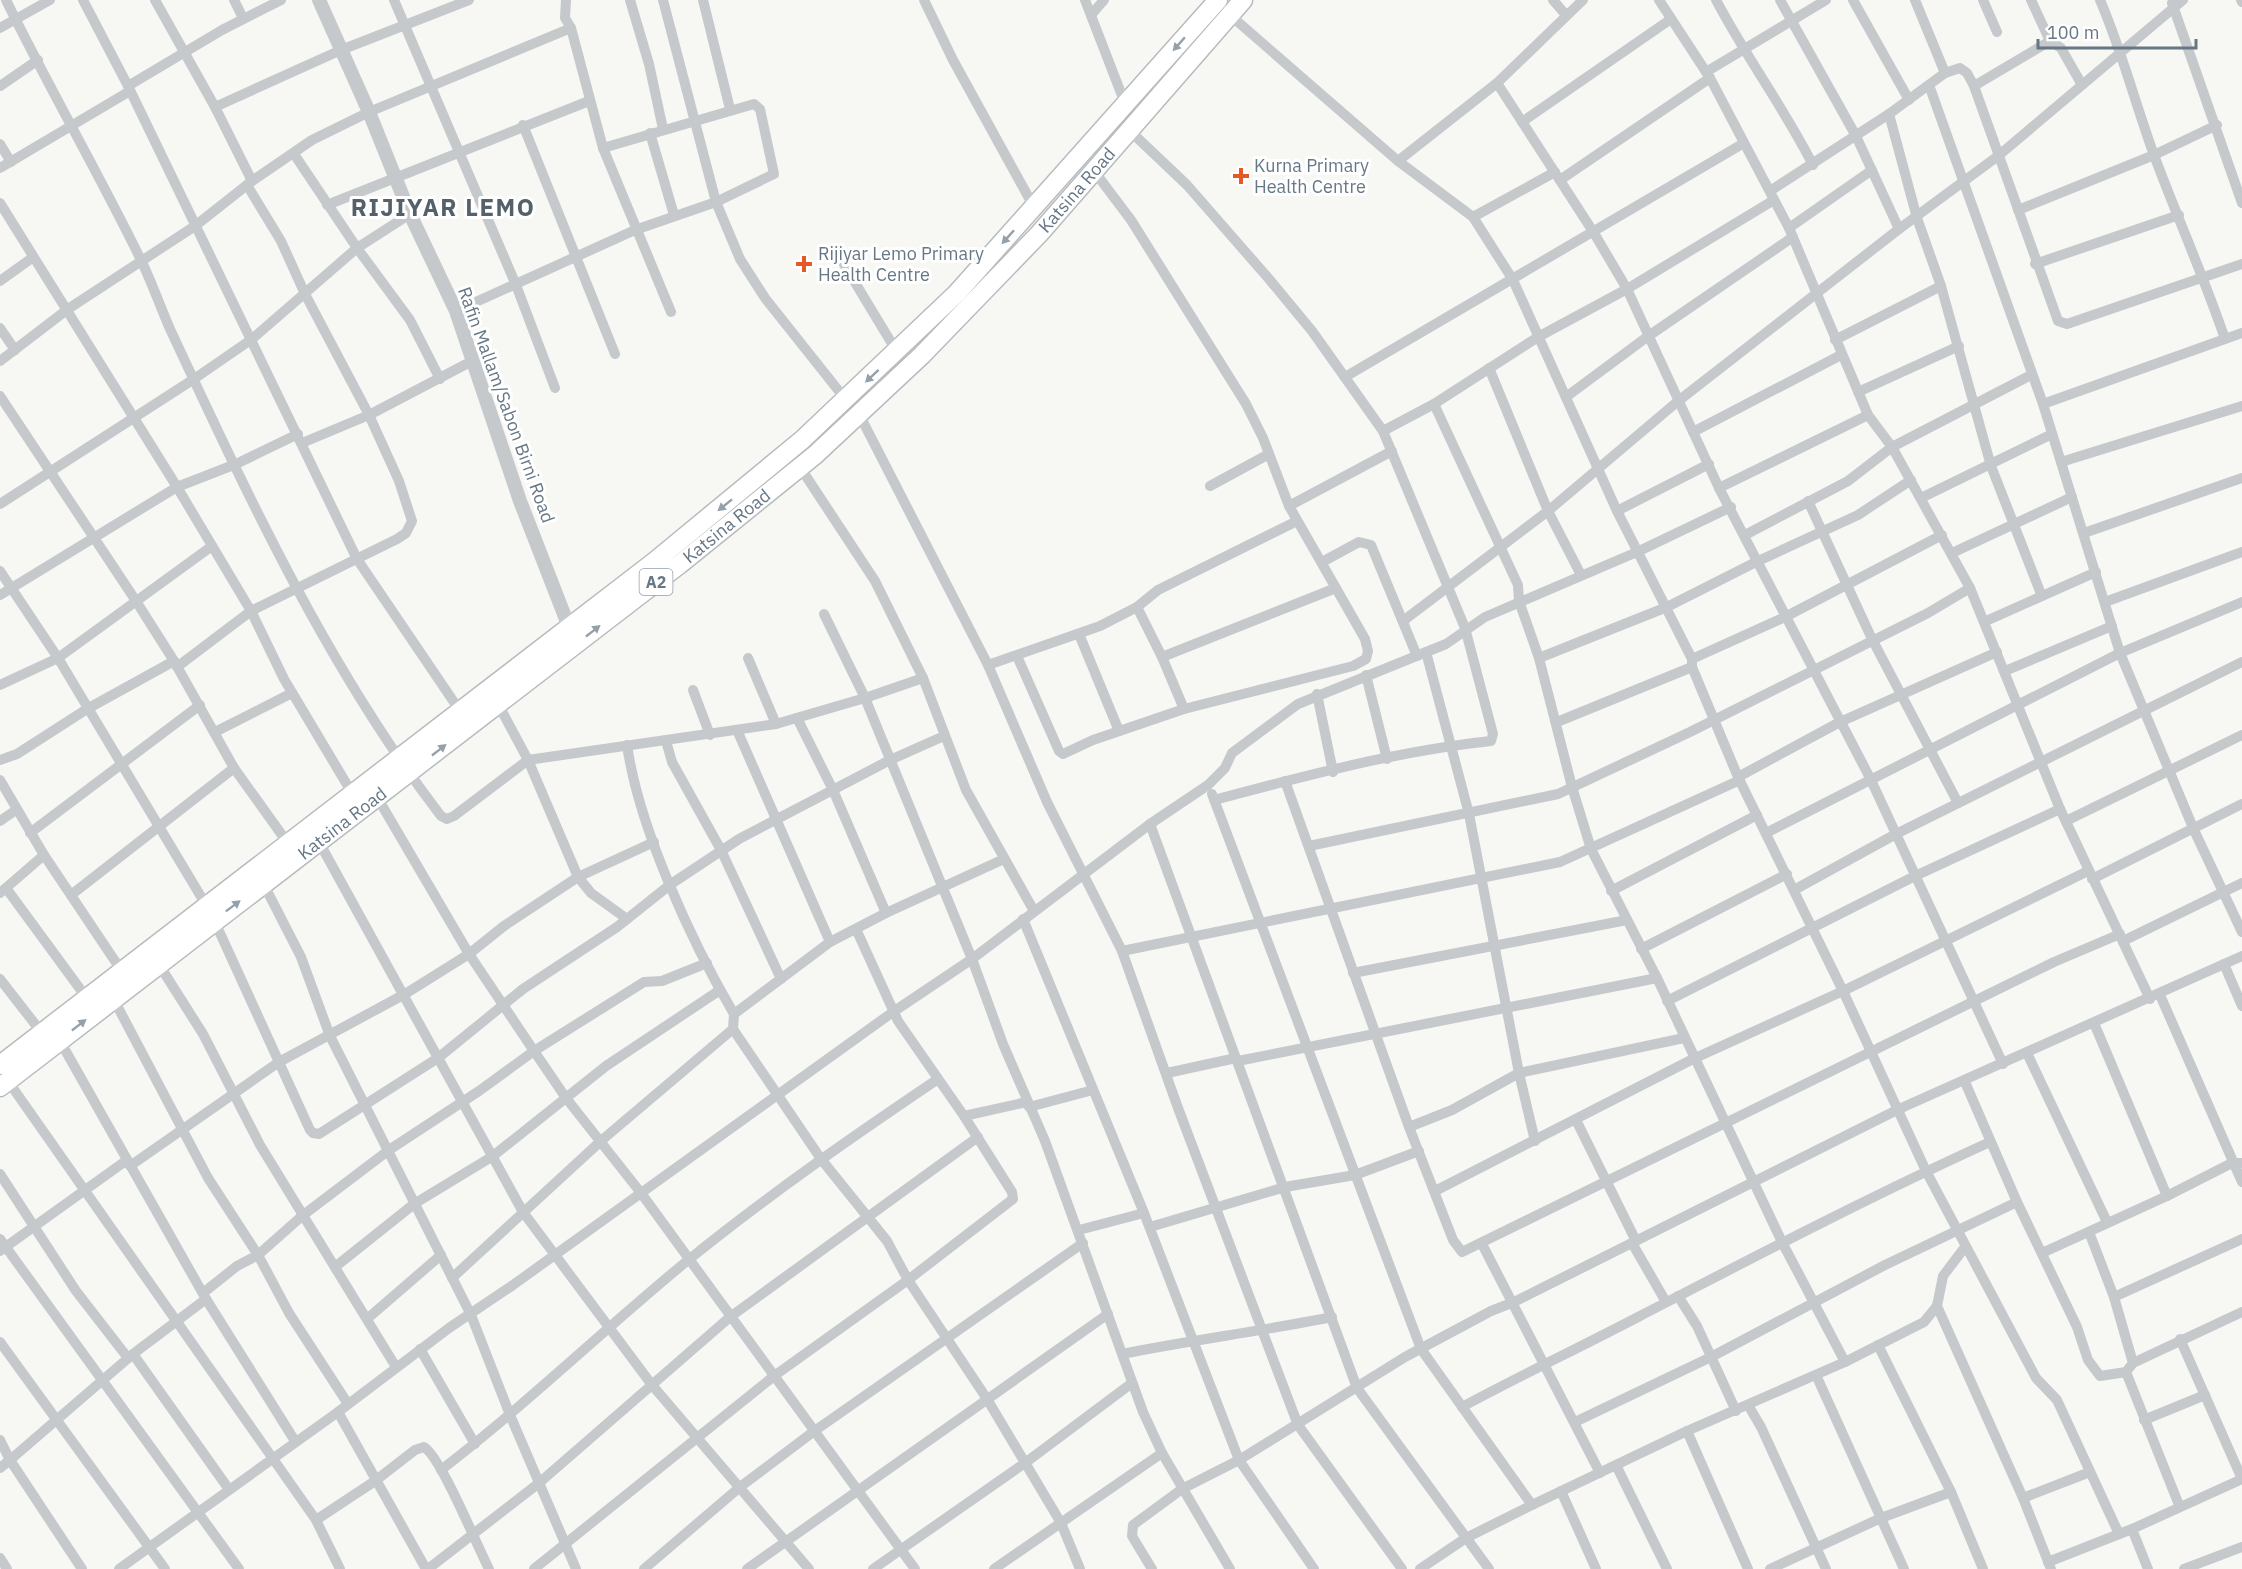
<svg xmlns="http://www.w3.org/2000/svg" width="2242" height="1569" viewBox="0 0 2242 1569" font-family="'IBM Plex Sans',sans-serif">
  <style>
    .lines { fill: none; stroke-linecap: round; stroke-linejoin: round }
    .trunk-casing { stroke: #b8bbbe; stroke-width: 21 }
    .minor { stroke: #c5c9cc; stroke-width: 10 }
    .tertiary { stroke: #c5c9cc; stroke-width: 14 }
    .trunk { stroke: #fff; stroke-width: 18 }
    .oneway { fill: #94a0aa }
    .poi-dot { fill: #e55827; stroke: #fff; stroke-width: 2 }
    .labels { text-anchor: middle; stroke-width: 6; stroke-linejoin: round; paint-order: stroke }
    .shield { fill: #fff; stroke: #94a0aa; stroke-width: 1.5 }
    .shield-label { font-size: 16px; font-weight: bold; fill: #667785 }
    .poi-label { font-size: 18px; fill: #667785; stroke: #fff; text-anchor: start }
    .street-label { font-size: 18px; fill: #667785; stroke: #fff }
    .district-label { font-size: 24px; font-weight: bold; letter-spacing: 1.5px; fill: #54606a; stroke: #fff }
  </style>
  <rect width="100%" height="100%" fill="#f7f7f4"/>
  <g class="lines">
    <g class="trunk-casing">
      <g id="trunk">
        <polyline points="0,1065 654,562 802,440 957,293 1218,0"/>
        <path id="s1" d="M0,1087L680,564L815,455L922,355L1039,234L1243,0"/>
      </g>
    </g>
    <g class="minor">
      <path d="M6,0C49,88 98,172 141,260C152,283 160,306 170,329C248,496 328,669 441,816L447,819L454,816L528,760L776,724L865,698L923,678"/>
      <polyline points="83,0 128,86 357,559 460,711"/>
      <polyline points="155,0 215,107 252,181"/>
      <polyline points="234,0 243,18"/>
      <polyline points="394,0 516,285 555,388"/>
      <polyline points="566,0 565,18 571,28 603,148 671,312"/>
      <polyline points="630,0 649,64 663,129"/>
      <polyline points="663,0 716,202 740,259 765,298 846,400"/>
      <polyline points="703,0 730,109"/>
      <polyline points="924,0 953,60 1035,209"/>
      <polyline points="1085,0 1126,106"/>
      <polyline points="1553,0 1565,14"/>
      <polyline points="1659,0 1710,78 1789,228 1868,415 1892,447 1970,588 2060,809 2150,999"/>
      <path d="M1716,0C1746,57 1784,108 1813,165"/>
      <polyline points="1780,0 1856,136 1899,229"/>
      <polyline points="1853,0 1909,100"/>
      <polyline points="1983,0 1997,32"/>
      <polyline points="2031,0 2050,41 2061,48 2082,85"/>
      <path d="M2100,0C2122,51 2135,103 2154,155C2177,217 2204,277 2225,339"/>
      <polyline points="2241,0 2242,2"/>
      <polyline points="2172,3 2242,203"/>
      <polyline points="1091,15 1104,0"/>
      <polyline points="1230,15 1398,161 1473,217 1513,280 1617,511 1692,659 1692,667 1738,777 1843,991 1926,1171 2036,1378 2057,1400 2119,1534"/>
      <polyline points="0,28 50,0"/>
      <polyline points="1706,72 1826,0"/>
      <polyline points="1945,73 1960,68 1967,73 1974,86 2058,321 2067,324 2242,264"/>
      <polyline points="1497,83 1594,233 1627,289 1719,488 1870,778 2003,1064"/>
      <polyline points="1929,85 2043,404 2120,653 2194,830 2242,932"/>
      <polyline points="0,86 38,60"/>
      <polyline points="128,86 222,30 281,0"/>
      <polyline points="1974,86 2050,41"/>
      <polyline points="215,107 341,50 469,0"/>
      <polyline points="1889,114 1917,218 1941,286 1991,466 2041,594"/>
      <polyline points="1522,122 1671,19"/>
      <polyline points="523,125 615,354"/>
      <path d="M1129,130L1187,185L1269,279L1312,331L1383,431L1465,628L1493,734L1491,741C1397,751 1304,776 1214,800"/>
      <polyline points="650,133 674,215"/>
      <polyline points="0,144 11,162"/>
      <polyline points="294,154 357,248 410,320 440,379"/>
      <polyline points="1398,161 1497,83 1583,0"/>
      <polyline points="0,168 130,91"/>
      <polyline points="1560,180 1710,78"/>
      <polyline points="1770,191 1889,114 1945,73 1915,0"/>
      <polyline points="0,203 177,487 251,611 284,679 352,793"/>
      <polyline points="327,205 589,101"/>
      <polyline points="2018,210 2154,155 2217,125"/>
      <polyline points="1473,217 1555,172"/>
      <polyline points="1789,228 1872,170"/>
      <polyline points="842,261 897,352"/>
      <polyline points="2035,264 2179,215"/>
      <polyline points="0,281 32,258"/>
      <polyline points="456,311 635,230 716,202 774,174 760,109 754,104 603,148"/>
      <polyline points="0,328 15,350"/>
      <polyline points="1835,340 1941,286"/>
      <polyline points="0,361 68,309 195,226 252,181 312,140 369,112 571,28"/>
      <polyline points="1489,368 1548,511 1581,575"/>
      <polyline points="1345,377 1744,143"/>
      <polyline points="1858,392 1959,346"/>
      <polyline points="0,396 136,601 174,661 234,768 287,842"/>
      <polyline points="1566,397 1647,337 1793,237"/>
      <polyline points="1434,404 1518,585 1519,601 1539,658 1572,787 1591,849 1657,978 1782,1242 1845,1362"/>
      <polyline points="2043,404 2242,333"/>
      <polyline points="859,414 988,665 1047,802 1122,951 1178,1108 1298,1425 1402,1569"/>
      <polyline points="1383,431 1434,404 1538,337 1627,289 1774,200"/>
      <polyline points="1693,432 1841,355"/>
      <polyline points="302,443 369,415 474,360"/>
      <polyline points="2061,462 2242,406"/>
      <polyline points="800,467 875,581 923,678 966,790 1034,911"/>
      <polyline points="1210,486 1269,454"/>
      <polyline points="1719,488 1868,415"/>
      <polyline points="1921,498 2052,434"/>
      <polyline points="1808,501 1872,639 1958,803"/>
      <polyline points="0,504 194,379 252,339 357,248 410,214"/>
      <polyline points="1289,506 1392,451"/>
      <polyline points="1617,511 1709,464"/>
      <polyline points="2084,533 2242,478"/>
      <polyline points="1745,535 1848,481 1892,447 2031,375"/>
      <polyline points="1952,553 2072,497"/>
      <polyline points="1322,562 1359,542 1371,545 1417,656"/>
      <polyline points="0,571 58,658 206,905"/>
      <polyline points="0,595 177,487 236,464 298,434"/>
      <polyline points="2105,602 2242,552"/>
      <polyline points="1137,607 1162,657 1184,709"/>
      <polyline points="824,614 865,698 972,959 1003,1044 1045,1141 1143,1412 1162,1453 1230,1569"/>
      <polyline points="1403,621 1548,511 1677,402 1899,229 1998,156 2183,0"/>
      <polyline points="1986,621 2096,572"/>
      <polyline points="1079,634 1119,731"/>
      <polyline points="1426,652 1469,814 1519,1073 1535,1141"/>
      <polyline points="1017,656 1059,751 1063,754 1093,740 1184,709 1353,666 1366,659 1368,651 1365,639 1289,506 1263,438 1246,404 1131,220 1094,171"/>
      <polyline points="1162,657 1336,588"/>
      <polyline points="748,658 776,724"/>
      <polyline points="1539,658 1667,607 1756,562 1858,515 1911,480"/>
      <polyline points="1692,659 1785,617 1942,535"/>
      <polyline points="988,665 1100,626 1137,607 1158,590 1297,521"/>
      <polyline points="177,667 251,611 397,539 406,533 412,521 399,481 369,415 305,294 281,241 247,185"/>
      <polyline points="2005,671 2112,626"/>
      <polyline points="1366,675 1387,759"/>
      <polyline points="0,685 58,658 212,546"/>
      <polyline points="693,690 710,735"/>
      <polyline points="1317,694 1333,772"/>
      <polyline points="498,704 528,760 578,877 591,893 627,919"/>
      <polyline points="797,718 833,790 886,913"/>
      <polyline points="1557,722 1692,667"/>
      <polyline points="737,730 830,942"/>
      <polyline points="215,732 292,693"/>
      <polyline points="666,741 672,762 721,850 781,979"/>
      <polyline points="0,760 17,754 87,709 174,661"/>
      <polyline points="1738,777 1840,722 1997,652"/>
      <polyline points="0,780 44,855 121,970"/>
      <polyline points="1285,781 1409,1127 1453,1240 1462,1252 2054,962 2120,934"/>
      <polyline points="1212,794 1421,1349 1532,1505"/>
      <polyline points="377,797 469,954 534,1051 566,1098 641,1193 915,1569"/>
      <polyline points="0,821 16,810"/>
      <polyline points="2066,821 2242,735"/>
      <polyline points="1150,824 1357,1388 1489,1569"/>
      <polyline points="30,833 200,705"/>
      <polyline points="1766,833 2120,653 2242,602"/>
      <polyline points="319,842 523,1212 652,1385 809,1569"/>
      <polyline points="1309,846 1558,794 1690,732 1928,613 1970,588"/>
      <polyline points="2092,879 2242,804"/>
      <polyline points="263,883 301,957 330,1036 471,1315 510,1415 576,1569"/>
      <polyline points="6,888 86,997"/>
      <polyline points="1794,890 1896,834 2242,662"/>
      <polyline points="1611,891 1757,815"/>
      <polyline points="0,893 44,855"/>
      <polyline points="71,895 234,768"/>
      <polyline points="1023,919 1144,1213 1239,1460 1314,1569"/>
      <polyline points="214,920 310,1130 313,1133 319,1134 438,1058 523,989 617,927 671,884 739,839 890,760 944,736"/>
      <polyline points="2123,941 2242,883"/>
      <polyline points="1641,949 1787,874"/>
      <polyline points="1122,951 1560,862 1740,780"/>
      <polyline points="158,963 203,1034 260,1145 396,1367"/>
      <polyline points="2224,964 2242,1006"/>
      <polyline points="1353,973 1627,920"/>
      <polyline points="0,979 42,1033"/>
      <polyline points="2160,995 2242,1182"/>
      <polyline points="113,998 208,1178 258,1255 289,1313 348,1404"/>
      <polyline points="1667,1001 1913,877 2060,809"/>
      <polyline points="734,1014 830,942 886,913 1004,859"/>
      <polyline points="2094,1023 2167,1196"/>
      <polyline points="733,1029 821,1159 887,1241 908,1280 987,1399 1061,1523 1080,1569"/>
      <polyline points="60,1041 206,1299 295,1441"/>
      <polyline points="2027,1053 2107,1222"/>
      <polyline points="1238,1061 1657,978"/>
      <polyline points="1167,1073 1236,1058"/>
      <polyline points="8,1081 316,1520 340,1569"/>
      <polyline points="1965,1082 2017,1202 2077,1327 2088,1360 2100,1376 2126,1372 2133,1363 2242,1312"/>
      <polyline points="1029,1107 1093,1090"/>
      <polyline points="964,1116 1027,1102"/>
      <polyline points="1576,1120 1636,1241"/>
      <polyline points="1409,1127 1452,1110 1519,1073 1684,1038"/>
      <polyline points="130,1166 279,1062 405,994 469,954 504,926 578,877 654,842"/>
      <polyline points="0,1174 76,1291 128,1358"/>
      <polyline points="1435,1191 1693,1059 1843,991 2088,871"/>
      <polyline points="1150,1227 1285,1187 1355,1175 1419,1151"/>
      <polyline points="1079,1230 1144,1213"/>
      <polyline points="2089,1232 2114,1297 2133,1363"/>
      <polyline points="0,1239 239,1569"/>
      <polyline points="1632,1243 1666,1302"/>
      <polyline points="1482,1244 1600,1473"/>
      <polyline points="0,1251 127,1160"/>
      <polyline points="2042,1253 2167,1196 2232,1163 2242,1163"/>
      <polyline points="335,1267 414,1204 493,1156 606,1066 720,990"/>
      <path d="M452,1278L602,1140L733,1029L734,1014C691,941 639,828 627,745"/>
      <polyline points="203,1293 237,1266 258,1255 302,1216 389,1150 479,1091 534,1051 644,982 662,981 707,963"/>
      <polyline points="1678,1296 1697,1326 1736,1411"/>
      <polyline points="2114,1297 2242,1239"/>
      <polyline points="1937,1306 2023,1498 2051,1569"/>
      <polyline points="367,1319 441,1255"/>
      <polyline points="2180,1339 2242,1479"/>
      <polyline points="0,1342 165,1569"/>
      <polyline points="1878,1345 1951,1492 1983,1569"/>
      <polyline points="420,1349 475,1444"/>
      <polyline points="133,1354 228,1488"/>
      <path d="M1122,1354C1192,1340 1263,1331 1332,1317"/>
      <polyline points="2126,1372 2179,1505"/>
      <polyline points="1816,1375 1904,1569"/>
      <polyline points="1748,1405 1761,1427 1826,1569"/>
      <path d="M1462,1407C1521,1375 1581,1347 1640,1316C1756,1256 1871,1196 1990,1142"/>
      <polyline points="338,1412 426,1569"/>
      <polyline points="2144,1420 2205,1395"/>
      <polyline points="1575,1422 1711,1357 1885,1265 2017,1202"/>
      <polyline points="1687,1431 1748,1569"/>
      <polyline points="0,1440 10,1460 0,1468"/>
      <polyline points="1616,1465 1667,1569"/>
      <path d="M441,1470C527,1404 604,1329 687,1261C767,1196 852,1137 938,1079"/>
      <polyline points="1561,1491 1596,1569"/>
      <polyline points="2023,1498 2090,1472"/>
      <path d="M316,1520L375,1481L415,1450L424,1447C441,1457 477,1546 489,1569"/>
      <polyline points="2132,1529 2148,1569"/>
      <polyline points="0,1558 7,1569"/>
      <polyline points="2048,1562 2132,1529 2242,1479"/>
      <polyline points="82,1569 10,1460 133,1354 206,1299"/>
      <polyline points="119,1569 338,1412 449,1328 513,1285 893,1012 972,959 1150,824 1208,785 1225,768 1232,753 1298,704 1446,644 1485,617 1637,552 1731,507"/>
      <polyline points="428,1569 539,1483 730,1317 978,1137"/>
      <polyline points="534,1569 774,1376 908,1280 1013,1199 1012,1192 964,1116 898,1021 856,929"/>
      <polyline points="644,1569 740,1487 813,1432 1083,1243"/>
      <polyline points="747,1569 1108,1314"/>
      <polyline points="873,1569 1025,1463 1132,1383"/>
      <polyline points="994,1569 1162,1453"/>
      <polyline points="1152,1569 1132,1536 1133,1525 1182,1489 1239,1460 1405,1357 1491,1311 1514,1302 1899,1109 2242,956"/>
      <polyline points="1420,1569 1466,1538 1532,1505 1687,1431 1845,1362 1924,1322 1937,1306 1943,1276 1965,1247"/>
      <polyline points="1770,1569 1881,1518 1951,1492"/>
      <polyline points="2184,1569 2242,1547"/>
    </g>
    <polyline class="tertiary" points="319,0 369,112 410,214 456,311 520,501 569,627"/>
    <use href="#trunk" class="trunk"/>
  </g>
  <defs><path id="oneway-solid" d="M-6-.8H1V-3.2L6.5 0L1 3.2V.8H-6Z" transform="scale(1.5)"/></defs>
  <g class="oneway">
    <use href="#oneway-solid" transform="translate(1179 44) rotate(131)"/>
    <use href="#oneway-solid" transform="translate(1008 237) rotate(132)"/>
    <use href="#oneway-solid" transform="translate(872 376) rotate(137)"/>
    <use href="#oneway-solid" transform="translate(725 505) rotate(141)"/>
    <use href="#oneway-solid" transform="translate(593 631) rotate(-38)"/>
    <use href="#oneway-solid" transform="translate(439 750) rotate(-38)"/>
    <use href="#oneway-solid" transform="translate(233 906) rotate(-37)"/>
    <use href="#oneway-solid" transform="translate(79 1025) rotate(-38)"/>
  </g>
  <g class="poi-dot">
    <path d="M1238 167h6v6h6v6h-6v6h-6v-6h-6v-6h6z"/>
    <path d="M801 255h6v6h6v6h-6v6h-6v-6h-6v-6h6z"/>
  </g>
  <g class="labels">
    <rect class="shield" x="639.5" y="569" width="33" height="26" rx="4.5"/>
    <g class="shield-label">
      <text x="656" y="588">A2</text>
    </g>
    <g class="poi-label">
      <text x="1254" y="172">Kurna Primary<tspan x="1254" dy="21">Health Centre</tspan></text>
      <text x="818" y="260">Rijiyar Lemo Primary<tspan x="818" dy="21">Health Centre</tspan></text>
    </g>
    <g class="street-label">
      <text dy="6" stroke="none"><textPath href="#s1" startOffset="1404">Katsina Road</textPath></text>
      <text transform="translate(506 405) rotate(70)" y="6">Rafin Mallam/Sabon Birni Road</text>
      <text dy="6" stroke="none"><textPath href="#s1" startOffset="918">Katsina Road</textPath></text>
      <text dy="6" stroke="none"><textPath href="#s1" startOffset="432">Katsina Road</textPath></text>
    </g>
    <g class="district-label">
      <text x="443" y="216">RIJIYAR LEMO</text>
    </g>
  </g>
  <path d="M2038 39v9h158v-9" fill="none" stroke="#667785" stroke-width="3"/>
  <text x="2047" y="39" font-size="18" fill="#667785" stroke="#ffffff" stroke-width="4.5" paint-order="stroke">100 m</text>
</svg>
